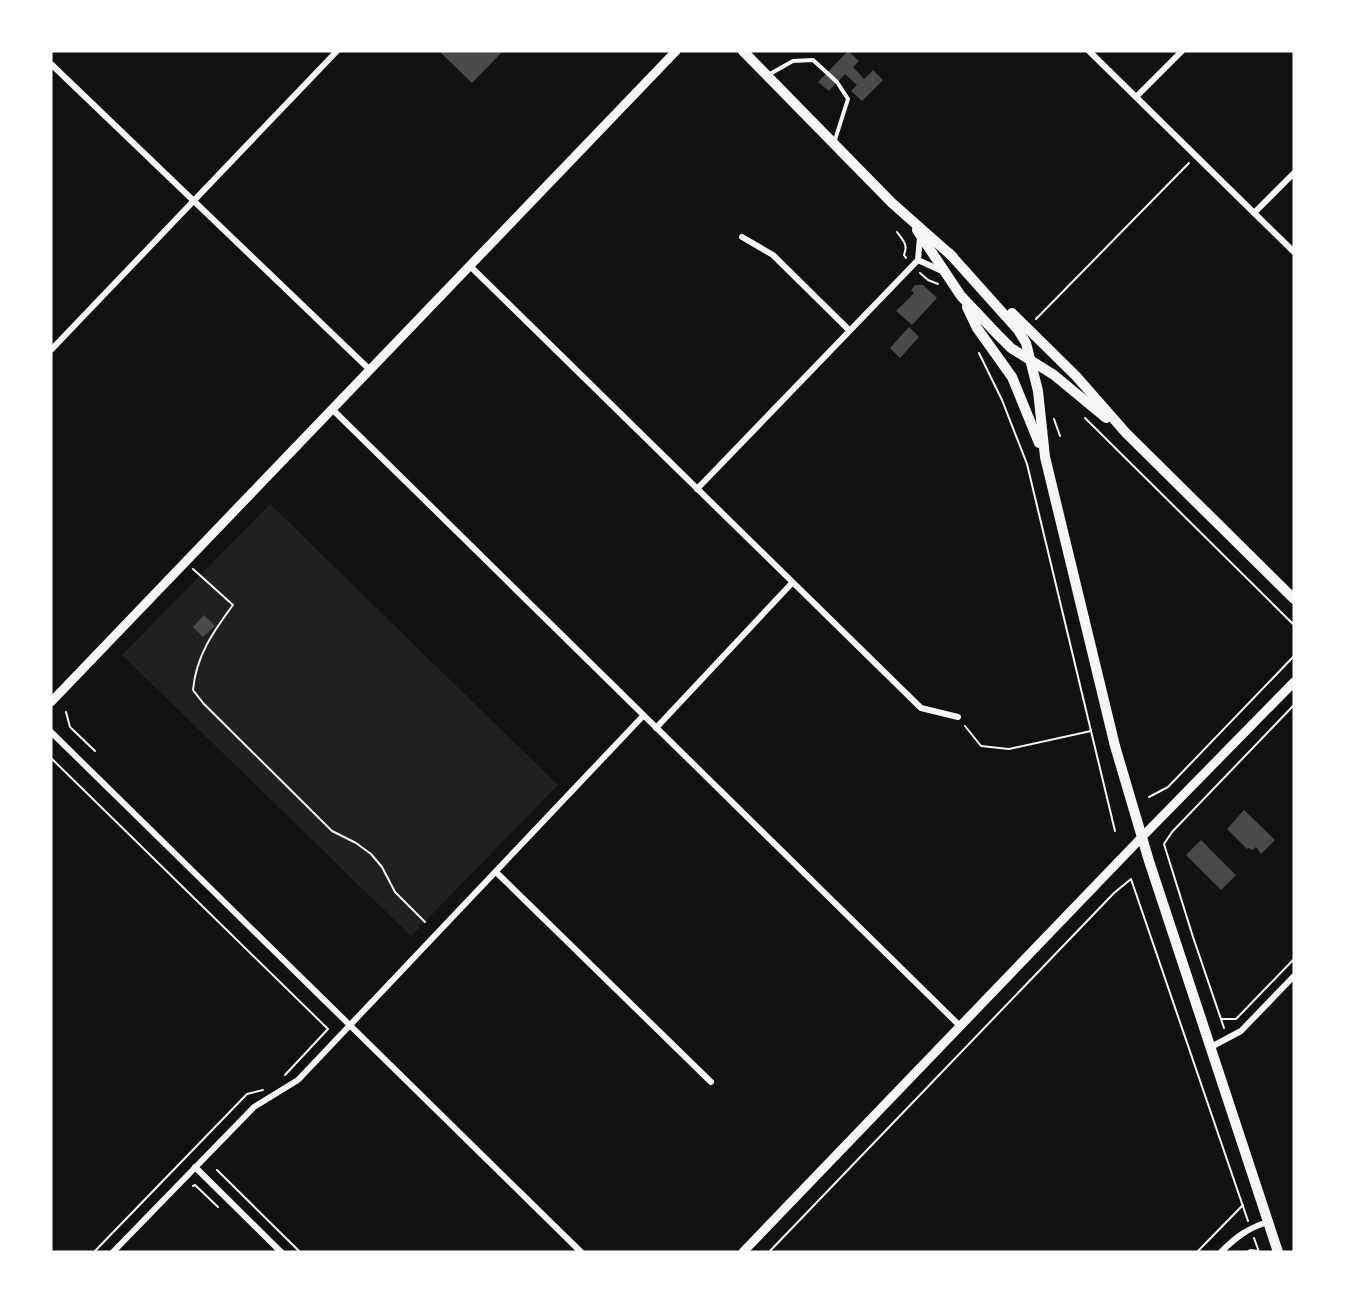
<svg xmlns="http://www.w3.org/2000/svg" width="1345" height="1303" viewBox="0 0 1345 1303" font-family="'Sofia Sans Condensed',sans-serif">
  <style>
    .green { fill: #202020 }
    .building { fill: #4a4a4a }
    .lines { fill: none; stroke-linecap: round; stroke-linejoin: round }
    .path { stroke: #f5f5f5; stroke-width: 2 }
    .service { stroke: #f5f5f5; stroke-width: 4 }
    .minor { stroke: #f5f5f5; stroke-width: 6 }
    .tertiary { stroke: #f5f5f5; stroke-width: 9 }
    .secondary { stroke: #f5f5f5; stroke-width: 10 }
  </style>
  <rect width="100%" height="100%" fill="#111"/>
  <polygon class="green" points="270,504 558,785 411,936 122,655"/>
  <g class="building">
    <polygon points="439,51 503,51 472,83"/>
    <polygon points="848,51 859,61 853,67 864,79 873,70 883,80 862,101 851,91 857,85 845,74 829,91 818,82"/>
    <polygon points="915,285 923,285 937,298 912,325 896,311 914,293 911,290"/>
    <polygon points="909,327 919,337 900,358 890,348"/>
    <polygon points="204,615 215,626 203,637 193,627"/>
    <polygon points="1244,810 1275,840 1261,854 1256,847 1252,850 1249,848 1247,849 1227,829"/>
    <polygon points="1201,840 1236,875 1221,890 1186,855"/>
  </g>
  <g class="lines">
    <g class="path">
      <path d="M897,232C904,241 908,245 904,255L906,258"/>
      <polyline points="920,273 928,280 938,284"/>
      <polyline points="1036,319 1189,163"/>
      <polyline points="979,353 1002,400 1027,464 1115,831"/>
      <polyline points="1085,418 1294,625"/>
      <polyline points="1054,419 1060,436"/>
      <path d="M193,569L233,605C213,632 196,656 193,690L203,703L332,831L356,843L371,854L382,867L395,892L425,922"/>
      <polyline points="66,712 70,727 95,751"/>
      <polyline points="965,726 981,746 1009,749 1091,731"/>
      <polyline points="51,758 328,1029 285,1075"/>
      <polyline points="1149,797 1168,787 1294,656"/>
      <polyline points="1221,1019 1236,1019 1294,959"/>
      <polyline points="1224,1028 1193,937 1164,844 1172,832 1294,705"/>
      <polyline points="217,1170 300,1252"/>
      <polyline points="193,1186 195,1185 218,1207"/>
      <polyline points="1254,1238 1259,1252"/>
      <polyline points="94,1252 247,1094 263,1090"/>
      <polyline points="769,1252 1114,893 1131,879 1248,1221"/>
      <polyline points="1197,1252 1243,1205"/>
      <polyline points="1247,1252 1250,1250 1258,1251"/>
    </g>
    <polyline class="service" points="768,75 793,61 813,60 837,82 848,99 834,143"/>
    <g class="minor">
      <polyline points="1089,51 1294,252"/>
      <polyline points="51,64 369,369"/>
      <polyline points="1136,97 1182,51"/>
      <polyline points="1254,213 1294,173"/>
      <polyline points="742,237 773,255 849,330"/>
      <polyline points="918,260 942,271"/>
      <polyline points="470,266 921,708 958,717"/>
      <polyline points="51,350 337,51"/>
      <polyline points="332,409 961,1027"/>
      <polyline points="697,489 918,260 920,237"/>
      <polyline points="656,728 792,583"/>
      <polyline points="51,732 581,1252"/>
      <polyline points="496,872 711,1082"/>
      <polyline points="1211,1047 1241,1031 1294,976"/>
      <polyline points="195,1167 281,1252"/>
      <polyline points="113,1252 254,1107 298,1080 643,716"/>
      <path d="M1221,1252C1236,1237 1248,1228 1268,1222"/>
    </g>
    <g class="tertiary">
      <polyline points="51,702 676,51"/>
      <polyline points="743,1252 1142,837 1294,682"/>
    </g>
    <g class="secondary">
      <polyline points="743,51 892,203 953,257"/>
      <polyline points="917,230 961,296 998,335 1011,348 1054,375 1106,418"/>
      <polyline points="949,253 1018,330 1026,343 1038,391 1045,457 1115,746 1149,861 1278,1252"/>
      <polyline points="967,307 977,328 1012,377 1039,443"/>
      <polyline points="1012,313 1076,376 1126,433 1294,599"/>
    </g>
  </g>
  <rect width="1345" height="1303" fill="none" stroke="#ffffff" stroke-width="105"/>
</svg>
